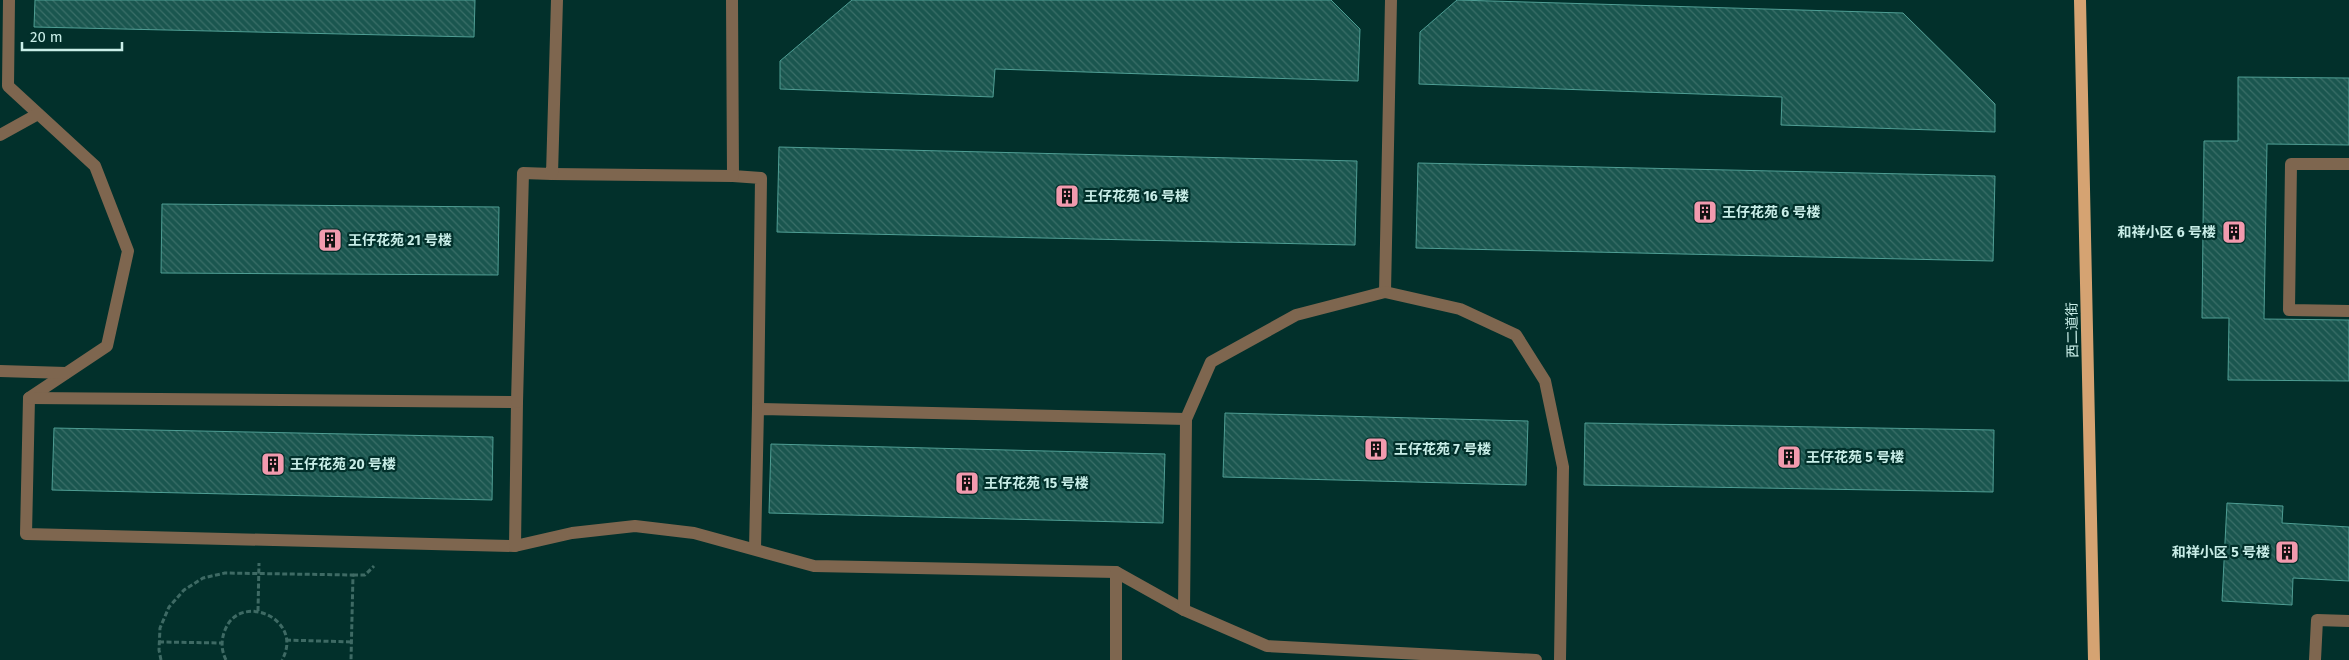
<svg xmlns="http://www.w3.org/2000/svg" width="2349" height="660" viewBox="0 0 2349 660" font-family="'Fira Sans','Noto Sans SC',sans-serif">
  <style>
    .building { fill: url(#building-back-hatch); stroke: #4f9e94 }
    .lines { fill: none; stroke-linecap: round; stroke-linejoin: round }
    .path { stroke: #3e6a64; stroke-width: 3; stroke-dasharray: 5 2.5; stroke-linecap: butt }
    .minor { stroke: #7e664f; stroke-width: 12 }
    .major { stroke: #d5a372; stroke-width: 12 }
    .labels { text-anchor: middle; stroke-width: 4.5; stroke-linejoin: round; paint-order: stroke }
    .poi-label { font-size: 14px; font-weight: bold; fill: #c9eee8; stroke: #02302b; text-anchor: start }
    .street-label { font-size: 14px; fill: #c9eee8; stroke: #02302b }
  </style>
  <defs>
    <pattern id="building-back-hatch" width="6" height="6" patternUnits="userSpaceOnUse" patternTransform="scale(1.25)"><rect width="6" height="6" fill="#1a564f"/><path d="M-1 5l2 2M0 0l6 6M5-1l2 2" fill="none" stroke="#3a6f68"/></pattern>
  </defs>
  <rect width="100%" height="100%" fill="#02302b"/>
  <g class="building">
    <polygon points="35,0 475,0 474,37 34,27"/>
    <polygon points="852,0 1331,0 1360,29 1358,81 995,69 993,97 780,89 780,61"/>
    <polygon points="1457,0 1903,13 1995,104 1995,132 1781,125 1782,97 1419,84 1420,32"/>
    <polygon points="2238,77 2349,78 2349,145 2267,144 2264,319 2349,320 2349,381 2228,380 2229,318 2202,318 2204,141 2238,141"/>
    <polygon points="779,147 1357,161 1355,245 777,232"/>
    <polygon points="1418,163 1995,176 1993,261 1416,248"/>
    <polygon points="162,204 499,207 498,275 161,273"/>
    <polygon points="1225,413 1528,421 1526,485 1223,477"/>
    <polygon points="1585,423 1994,430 1993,492 1584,485"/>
    <polygon points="54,428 493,437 492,500 52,490"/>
    <polygon points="771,444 1165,454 1163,523 769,513"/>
    <polygon points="2227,503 2283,506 2282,523 2349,527 2349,581 2293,578 2292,605 2222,601"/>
  </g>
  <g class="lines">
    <g class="path">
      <polyline points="353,575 365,575 374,566"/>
      <polyline points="258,611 259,563"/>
      <polyline points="286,640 352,642"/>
      <polyline points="159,642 222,643"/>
      <polyline points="161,660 159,650 160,628 169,607 184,590 203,578 225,573 353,575 351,660"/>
      <path d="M226,660C221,650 221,640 225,630C240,591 305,619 282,660"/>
    </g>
    <g class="minor">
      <polyline points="9,0 8,86 95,166 128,251 107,346 29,398 26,534 515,546"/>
      <polyline points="732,0 733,176 761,178 758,409"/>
      <polyline points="0,135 38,114"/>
      <polyline points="2349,164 2291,164 2289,310 2349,311"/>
      <polyline points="552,174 733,176"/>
      <polyline points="1385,292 1391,0"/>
      <polyline points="0,371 66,373"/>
      <polyline points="29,398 517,402 515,546 572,533 635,526 694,533 814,566 1116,572 1184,610 1267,646 1536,660"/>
      <polyline points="517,402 523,173 552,174 557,0"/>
      <polyline points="755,549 758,409 1186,419"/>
      <polyline points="1184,610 1186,419 1211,362 1296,315 1385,292 1460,309 1516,335 1545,381 1563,467 1560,660"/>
      <polyline points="1116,660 1116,572"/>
      <polyline points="2315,660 2317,620 2349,621"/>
    </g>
    <polyline class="major" points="2080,0 2094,660"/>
  </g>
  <defs>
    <g id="building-square" transform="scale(1.25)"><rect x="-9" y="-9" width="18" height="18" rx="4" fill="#f29aae" stroke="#02302b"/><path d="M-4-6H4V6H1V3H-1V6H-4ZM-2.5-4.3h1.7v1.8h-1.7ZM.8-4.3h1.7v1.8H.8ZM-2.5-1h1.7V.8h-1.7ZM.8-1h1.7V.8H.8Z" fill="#111"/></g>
  </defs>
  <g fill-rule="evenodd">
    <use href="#building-square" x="1067" y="196"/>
    <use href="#building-square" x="1705" y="212"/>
    <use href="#building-square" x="2234" y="232"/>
    <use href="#building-square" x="330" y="240"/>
    <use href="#building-square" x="1376" y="449"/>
    <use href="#building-square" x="1789" y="457"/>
    <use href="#building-square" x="273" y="464"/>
    <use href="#building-square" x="967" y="483"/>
    <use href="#building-square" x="2287" y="552"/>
  </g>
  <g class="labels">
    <g class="poi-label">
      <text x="1084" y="201">王仔花苑 16 号楼</text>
      <text x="1722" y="217">王仔花苑 6 号楼</text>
      <text x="2216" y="237" text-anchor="end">和祥小区 6 号楼</text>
      <text x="348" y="245">王仔花苑 21 号楼</text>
      <text x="1394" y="454">王仔花苑 7 号楼</text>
      <text x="1806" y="462">王仔花苑 5 号楼</text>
      <text x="290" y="469">王仔花苑 20 号楼</text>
      <text x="984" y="488">王仔花苑 15 号楼</text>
      <text x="2270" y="557" text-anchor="end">和祥小区 5 号楼</text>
    </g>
    <g class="street-label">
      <text transform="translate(2072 330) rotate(-91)" y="5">西二道街</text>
    </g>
  </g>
  <path d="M22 42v8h100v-8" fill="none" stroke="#c9eee8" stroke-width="2.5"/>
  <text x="30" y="42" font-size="15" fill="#c9eee8" stroke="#02302b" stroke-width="4" paint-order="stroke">20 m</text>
</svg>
